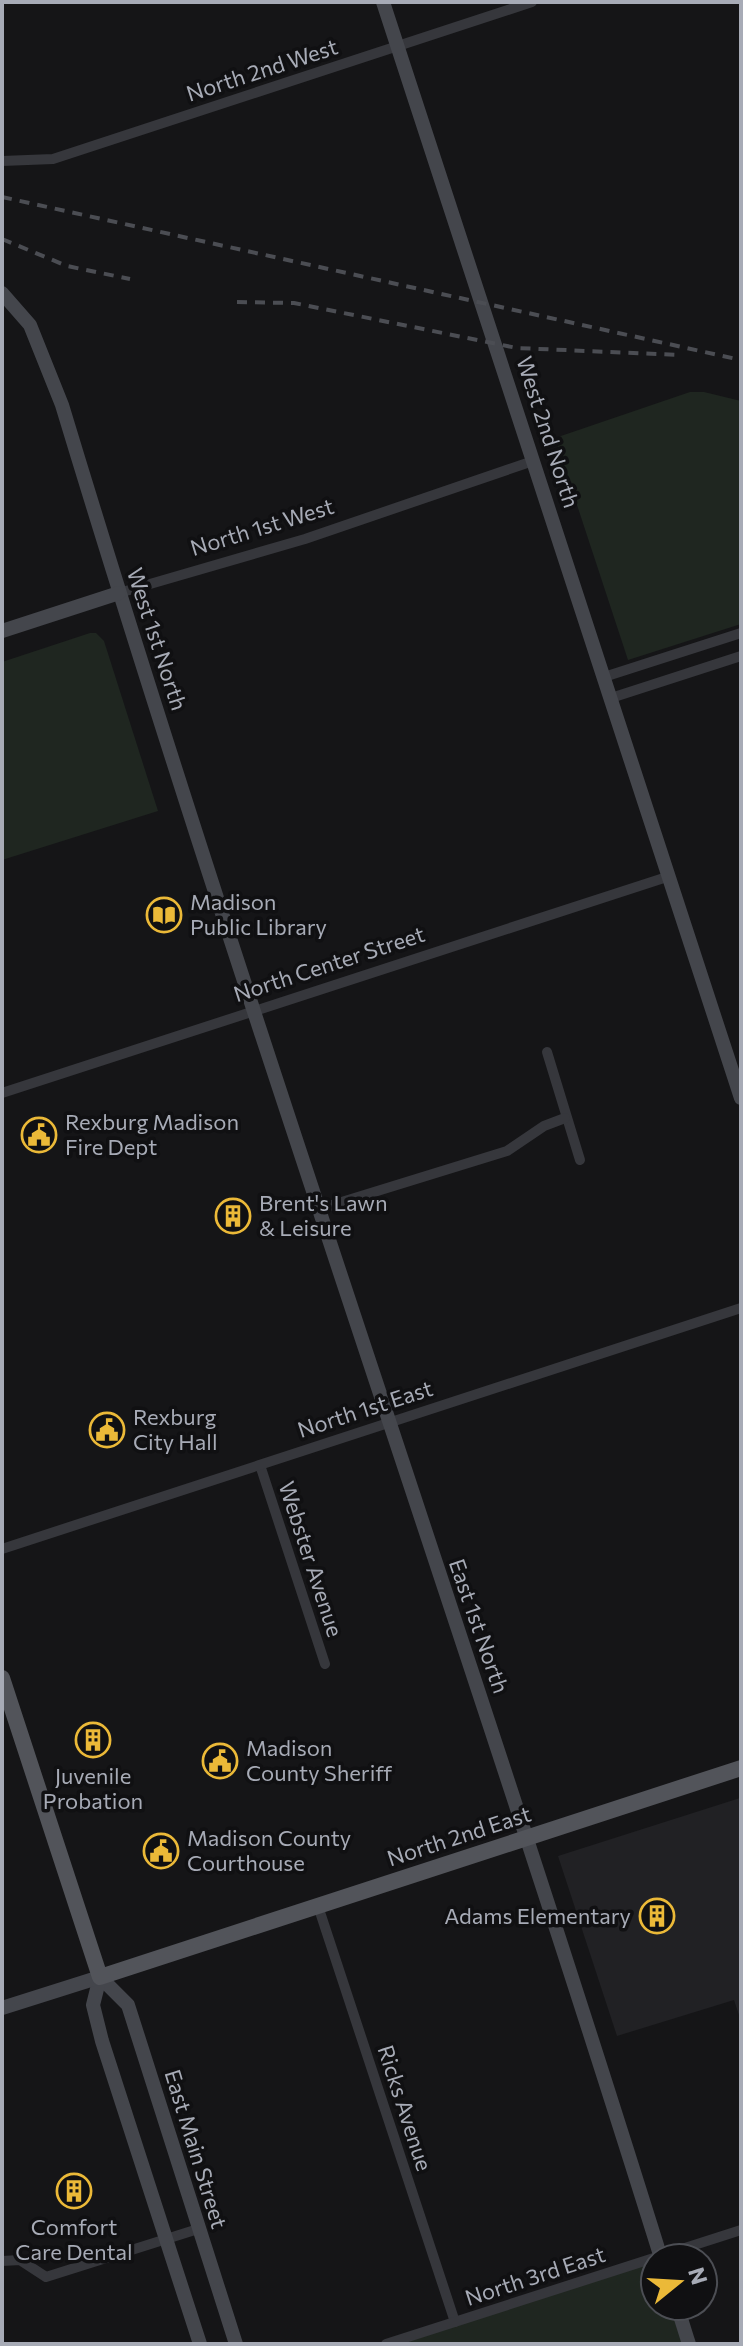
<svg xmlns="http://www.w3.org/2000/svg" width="743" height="2346" viewBox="0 0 743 2346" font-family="Commissioner,sans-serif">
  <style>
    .built { fill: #212124 }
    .green { fill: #1f2620 }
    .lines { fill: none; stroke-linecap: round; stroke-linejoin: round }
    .street { stroke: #36373c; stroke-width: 10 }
    .secondary { stroke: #44464c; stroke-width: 14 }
    .primary { stroke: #52545a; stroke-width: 16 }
    .rail { stroke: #4b4d53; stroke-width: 4; stroke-dasharray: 10 8; stroke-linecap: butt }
    .labels { text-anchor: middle; stroke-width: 7; stroke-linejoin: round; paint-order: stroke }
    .street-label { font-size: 22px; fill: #a7abb6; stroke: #101012 }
    .poi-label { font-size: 22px; fill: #a7abb6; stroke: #101012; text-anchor: start }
  </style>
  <rect width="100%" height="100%" fill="#151517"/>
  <polygon class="built" points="740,1798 741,2021 734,2000 617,2036 558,1856"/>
  <g class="green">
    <polygon points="690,392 704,392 741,401 741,624 628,660 555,438"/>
    <polygon points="90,633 96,633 104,641 158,811 2,860 2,662"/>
    <polygon points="655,2258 655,2306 677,2306 689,2344 387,2344"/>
  </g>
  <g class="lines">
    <g class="street">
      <polyline points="2,161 53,159 532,2"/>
      <polyline points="119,593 305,539 533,461"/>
      <polyline points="604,677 741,633"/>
      <polyline points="611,698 741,656"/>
      <polyline points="547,1052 580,1160"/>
      <polyline points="2,1093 670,876"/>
      <polyline points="319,1209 507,1151 544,1126 565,1118"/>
      <polyline points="260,1465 325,1664"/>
      <polyline points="2,1549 741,1308"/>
      <polyline points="318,1906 455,2322"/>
      <polyline points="2,2261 20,2260 46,2277 198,2229"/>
      <polyline points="386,2344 741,2230"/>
    </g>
    <g class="secondary">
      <polyline points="383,2 741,1098"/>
      <path d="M2,293L30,325L62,405C250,1026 468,1639 661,2258"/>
      <polyline points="2,631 119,593"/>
      <polyline points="100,1977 128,2005 236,2344"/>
      <polyline points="100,1977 93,2005 102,2041 200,2344"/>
      <polyline points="2,2008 100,1977"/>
      <polyline points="677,2306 689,2344"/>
    </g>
    <polyline class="primary" points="2,1678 100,1977 741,1768"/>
    <g class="rail">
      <polyline points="2,197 741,360"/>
      <polyline points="2,239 67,266 130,279"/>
      <polyline points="237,302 294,303 517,348 681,355"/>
    </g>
  </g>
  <defs>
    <g id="library-ring" transform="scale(1.8)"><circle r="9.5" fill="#101012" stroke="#ebb938" stroke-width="1.5"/><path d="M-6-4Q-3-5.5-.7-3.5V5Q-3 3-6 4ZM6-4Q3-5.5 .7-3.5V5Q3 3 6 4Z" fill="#ebb938"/></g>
    <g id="civic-ring" transform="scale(1.8)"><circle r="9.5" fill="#101012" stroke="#ebb938" stroke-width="1.5"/><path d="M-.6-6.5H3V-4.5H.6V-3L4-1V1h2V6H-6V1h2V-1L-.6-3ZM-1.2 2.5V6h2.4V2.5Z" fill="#ebb938"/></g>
    <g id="building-ring" transform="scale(1.8)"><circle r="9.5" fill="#101012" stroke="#ebb938" stroke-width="1.5"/><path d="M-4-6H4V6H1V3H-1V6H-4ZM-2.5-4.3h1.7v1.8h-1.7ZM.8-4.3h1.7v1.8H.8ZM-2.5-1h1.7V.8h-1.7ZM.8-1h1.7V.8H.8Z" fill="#ebb938"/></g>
  </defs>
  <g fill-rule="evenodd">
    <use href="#library-ring" x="164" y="915"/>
    <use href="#civic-ring" x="39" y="1135"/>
    <use href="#building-ring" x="233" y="1216"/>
    <use href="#civic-ring" x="107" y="1430"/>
    <use href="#building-ring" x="93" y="1740"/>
    <use href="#civic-ring" x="220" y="1761"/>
    <use href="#civic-ring" x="161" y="1851"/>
    <use href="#building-ring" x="657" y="1916"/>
    <use href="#building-ring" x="74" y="2191"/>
  </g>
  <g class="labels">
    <g class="street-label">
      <text transform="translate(262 70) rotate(-18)" y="8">North 2nd West</text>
      <text transform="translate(548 432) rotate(72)" y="8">West 2nd North</text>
      <text transform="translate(262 527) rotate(-17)" y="8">North 1st West</text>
      <text transform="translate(157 639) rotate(72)" y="8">West 1st North</text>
      <text transform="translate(329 964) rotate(-18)" y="8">North Center Street</text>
      <text transform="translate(365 1409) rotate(-18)" y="8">North 1st East</text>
      <text transform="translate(311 1559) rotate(72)" y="8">Webster Avenue</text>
      <text transform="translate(479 1626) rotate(71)" y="8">East 1st North</text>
      <text transform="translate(459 1836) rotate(-18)" y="8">North 2nd East</text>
      <text transform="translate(405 2108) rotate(72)" y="8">Ricks Avenue</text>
      <text transform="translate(196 2149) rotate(73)" y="8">East Main Street</text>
      <text transform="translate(535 2276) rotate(-18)" y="8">North 3rd East</text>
    </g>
    <g class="poi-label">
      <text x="190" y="910">Madison<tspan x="190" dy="25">Public Library</tspan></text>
      <text x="65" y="1130">Rexburg Madison<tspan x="65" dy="25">Fire Dept</tspan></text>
      <text x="259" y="1211">Brent's Lawn<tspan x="259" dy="25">&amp; Leisure</tspan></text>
      <text x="133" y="1425">Rexburg<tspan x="133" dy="25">City Hall</tspan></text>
      <text x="246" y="1756">Madison<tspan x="246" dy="25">County Sheriff</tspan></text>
      <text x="93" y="1784" text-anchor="middle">Juvenile<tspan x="93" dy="25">Probation</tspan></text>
      <text x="187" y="1846">Madison County<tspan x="187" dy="25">Courthouse</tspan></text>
      <text x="631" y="1924" text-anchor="end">Adams Elementary</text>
      <text x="74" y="2235" text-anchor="middle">Comfort<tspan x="74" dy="25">Care Dental</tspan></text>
    </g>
  </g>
  <rect width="743" height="2346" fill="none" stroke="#a7abb6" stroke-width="8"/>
  <g transform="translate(679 2282) rotate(72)"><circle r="38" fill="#101012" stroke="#4c4e54" stroke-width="2"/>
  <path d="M0-6L14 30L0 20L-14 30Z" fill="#ebb938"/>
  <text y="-12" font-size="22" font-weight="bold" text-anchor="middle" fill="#a7abb6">N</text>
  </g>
</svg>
